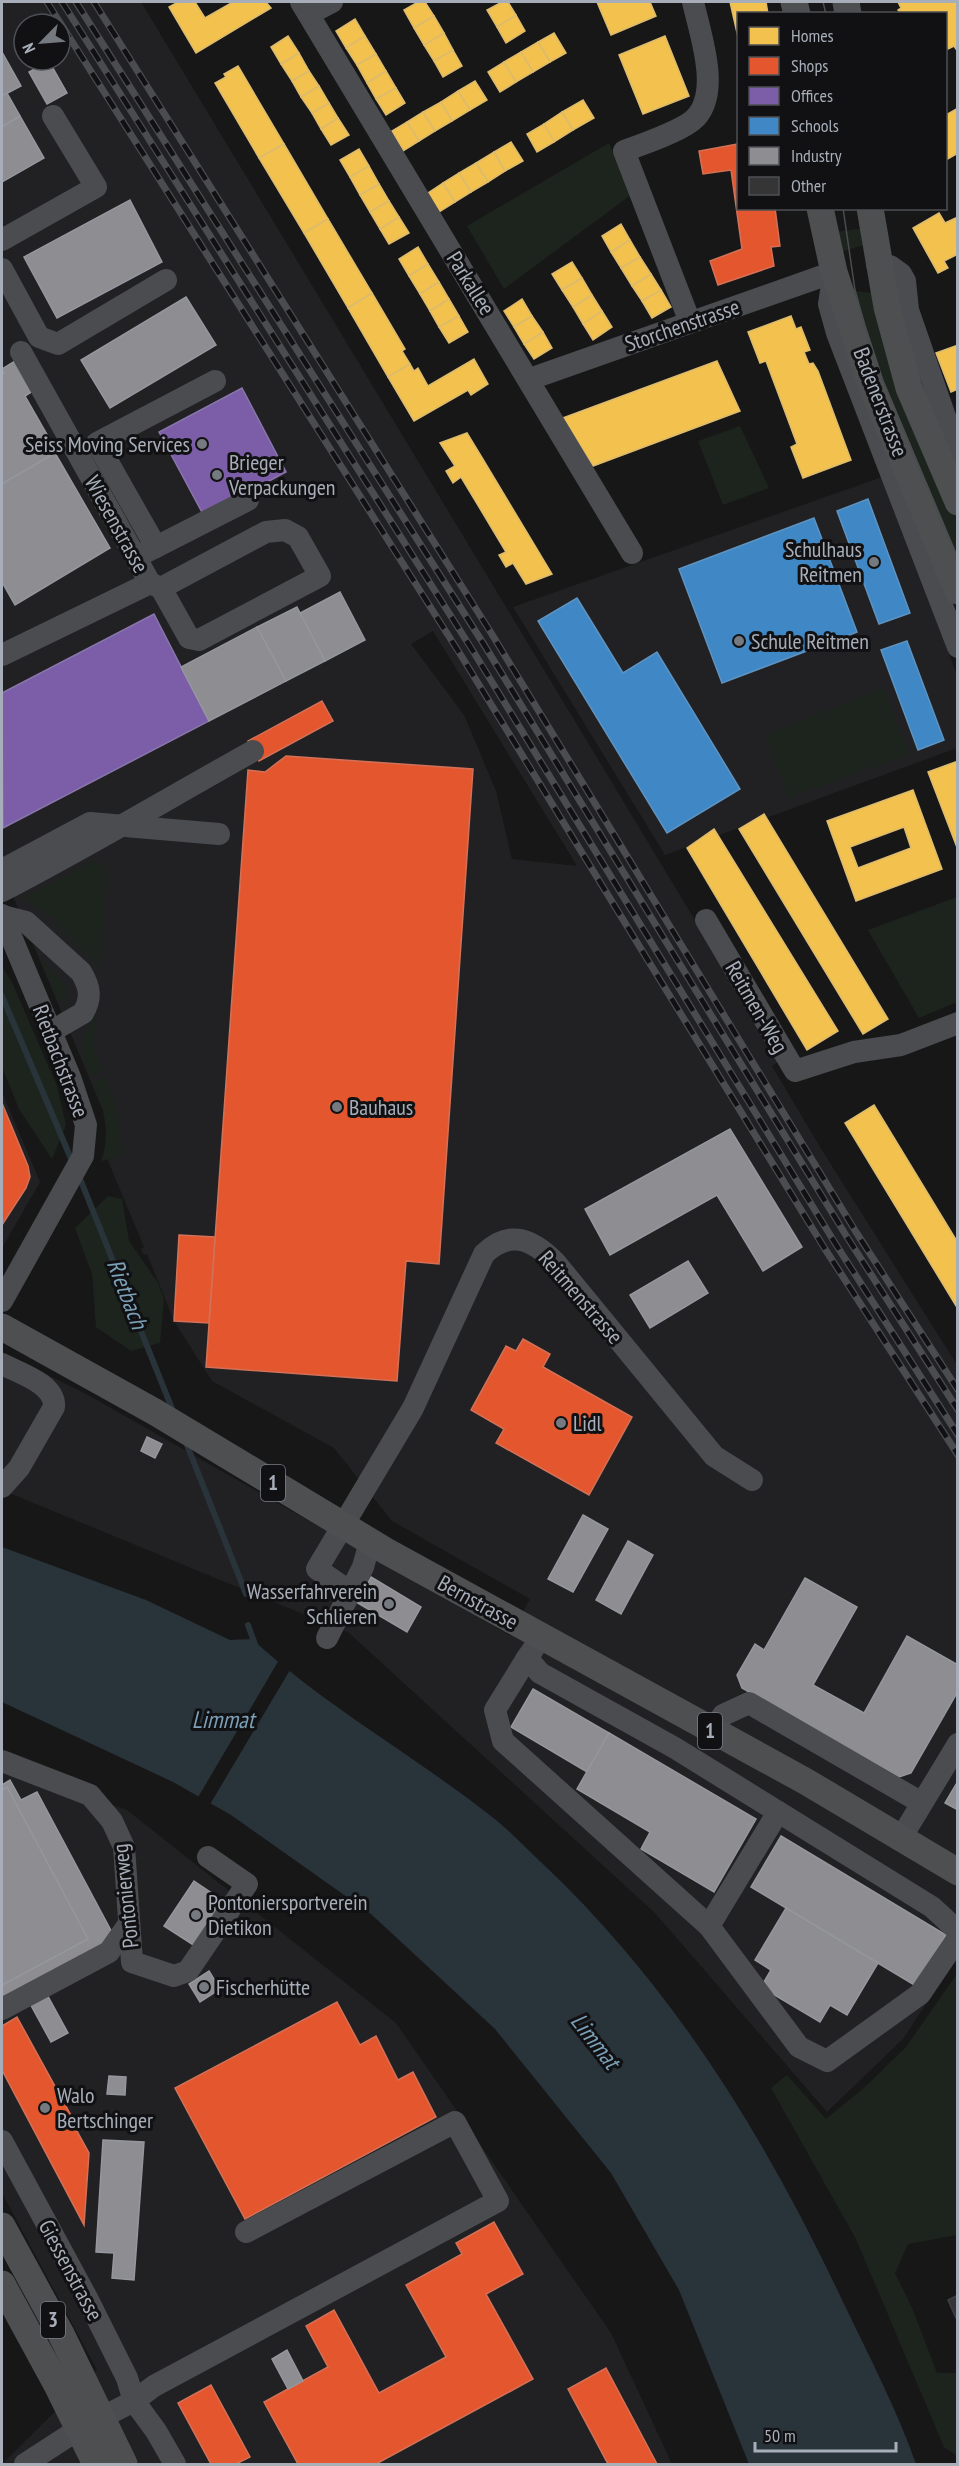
<svg xmlns="http://www.w3.org/2000/svg" width="959" height="2466" viewBox="0 0 959 2466" font-family="'PT Sans Narrow',sans-serif">
  <style>
    .built { fill: #212123; fill-rule: evenodd }
    .green { fill: #1c241d }
    .water { fill: #29333a }
    .pier { fill: #171717 }
    .homes { fill: #f2c14e; stroke: #dcbb6e; stroke-width: 1.5; fill-rule: evenodd }
    .shops { fill: #e4572e; stroke: #d27158; stroke-width: 1.5 }
    .offices { fill: #7b5ea7; stroke: #8876ac; stroke-width: 1.5 }
    .schools { fill: #3f88c5; stroke: #5e93c1; stroke-width: 1.5 }
    .industry { fill: #8d8d92; stroke: #95979e; stroke-width: 1.5 }
    .lines { fill: none; stroke-linecap: round; stroke-linejoin: round }
    .stream { stroke: #29333a; stroke-width: 6 }
    .building { fill: #353536; stroke: #3f4043; stroke-width: 1.5 }
    .minor { stroke: #4a4c50; stroke-width: 22 }
    .major { stroke: #4d4f51; stroke-width: 27 }
    .tram { stroke: #4a4c4f; stroke-width: 1.5 }
    .rail-casing { stroke: #4a4c4f; stroke-width: 7 }
    .rail { stroke: #111113; stroke-width: 4.5; stroke-dasharray: 14; stroke-linecap: butt }
    .poi-dot { fill: #757980; stroke: #111113; stroke-width: 2 }
    .labels { text-anchor: middle; stroke-width: 6; stroke-linejoin: round; paint-order: stroke }
    .shield { fill: #111113; stroke: #7a7f87; stroke-width: 1.5 }
    .shield-label { font-size: 21px; font-weight: bold; fill: #a7aeb9 }
    .street-label { font-size: 22px; fill: #a7aeb9; stroke: #111113 }
    .poi-label { font-size: 22px; fill: #a7aeb9; stroke: #111113; text-anchor: start }
    .water-label { font-size: 24px; font-style: italic; fill: #7b9fb6; stroke: #111113 }
  </style>
  <rect width="100%" height="100%" fill="#171717"/>
  <g class="built">
    <path d="M2,2H141L780,1061L772,1066L820,1147L957,1365V1957L903,2039L827,2112L655,1913L349,1633L2,1490V1352L90,1396L509,1635L530,1599L392,1521L334,1448L212,1381L174,1321L147,1254L144,1255L141,1249L144,1247L108,1161L106,1118L2,870ZM24,24H60V60H24ZM433,631L577,866L512,859L496,791L464,715L411,644Z"/>
    <polygon points="882,477 957,675 957,748 665,855 513,607"/>
    <polygon points="2,1092 40,1182 2,1248"/>
    <polygon points="2,1768 127,1810 396,2023 611,2333 672,2464 2,2464 97,2370 2,2193"/>
  </g>
  <g class="green">
    <polygon points="609,143 631,195 504,289 467,226"/>
    <polygon points="866,228 864,245 841,252 834,232"/>
    <polygon points="854,291 872,293 957,520 957,574 851,293"/>
    <polygon points="740,426 769,488 723,505 698,441"/>
    <polygon points="883,688 909,754 789,798 765,735"/>
    <polygon points="95,860 106,870 100,966 74,944 75,941 57,925 58,922 23,898"/>
    <polygon points="957,897 957,1002 919,1018 868,930"/>
    <polygon points="41,960 68,989 68,996 64,1003 58,1000"/>
    <polygon points="2,967 11,980 57,1086 66,1125 52,1159 19,1109 2,1067"/>
    <path d="M96,1013L94,1048L103,1071L91,1076C77,1045 81,1043 96,1013Z"/>
    <path d="M105,1076L117,1109L122,1156L101,1161C111,1135 104,1107 93,1082Z"/>
    <polygon points="108,1196 122,1199 129,1241 158,1283 164,1299 160,1343 131,1351 96,1327 92,1274 75,1228"/>
    <polygon points="957,1974 957,2235 908,2244 895,2273 913,2310 937,2373 957,2373 956,2455 944,2447 856,2239 771,2088 787,2075 826,2119 864,2088 906,2047"/>
  </g>
  <path class="water" d="M2,1547L146,1600L230,1640L252,1639C327,1708 417,1757 496,1820C513,1834 528,1850 544,1865C677,1991 767,2141 845,2306C870,2358 897,2410 916,2464H749L679,2290L611,2173L495,2029L371,1914L231,1815L173,1782L2,1702Z"/>
  <polygon class="pier" points="279,1660 290,1670 209,1806 197,1799"/>
  <g class="homes">
    <polygon points="178,2 195,2 205,18 233,2 266,2 271,8 196,53 169,7"/>
    <polygon points="418,2 425,2 434,16 414,28 404,10"/>
    <polygon points="502,2 508,2 516,15 497,27 487,10"/>
    <polygon points="597,2 650,2 656,16 611,35"/>
    <polygon points="730,2 766,2 768,14 738,14 738,37"/>
    <polygon points="898,2 958,2 958,52 954,46 948,49 946,44 946,14 900,14 898,10 901,8"/>
    <polygon points="516,15 525,31 506,43 497,27"/>
    <polygon points="434,16 444,33 424,45 414,28"/>
    <polygon points="355,19 365,36 346,48 336,31"/>
    <polygon points="444,33 453,50 434,61 424,45"/>
    <polygon points="554,33 566,53 550,62 538,42"/>
    <polygon points="288,36 299,53 281,64 271,47"/>
    <polygon points="365,36 376,54 357,65 346,48"/>
    <polygon points="665,36 689,96 643,114 619,55"/>
    <polygon points="538,42 550,62 533,72 521,52"/>
    <polygon points="453,50 462,66 443,77 434,61"/>
    <polygon points="521,52 533,72 516,82 504,62"/>
    <polygon points="299,53 309,71 292,81 281,64"/>
    <polygon points="376,54 386,71 367,83 357,65"/>
    <polygon points="504,62 516,82 500,92 488,72"/>
    <polygon points="238,66 284,144 259,158 215,83 226,77 224,74"/>
    <polygon points="309,71 319,86 301,97 292,81"/>
    <polygon points="386,71 396,88 376,99 367,83"/>
    <polygon points="475,81 487,100 470,110 458,91"/>
    <polygon points="319,86 329,103 312,113 301,97"/>
    <polygon points="396,88 405,103 386,115 376,99"/>
    <polygon points="458,91 470,110 452,121 441,102"/>
    <polygon points="583,100 594,118 573,130 562,112"/>
    <polygon points="441,102 452,121 435,131 423,112"/>
    <polygon points="329,103 338,118 321,129 312,113"/>
    <polygon points="958,108 958,153 946,160 946,115"/>
    <polygon points="423,112 435,131 419,141 407,122"/>
    <polygon points="562,112 573,130 554,142 544,124"/>
    <polygon points="338,118 349,135 331,145 321,129"/>
    <polygon points="407,122 419,141 403,151 392,131"/>
    <polygon points="544,124 554,142 537,152 527,134"/>
    <polygon points="511,142 523,161 505,171 494,152"/>
    <polygon points="284,144 328,219 304,233 259,158"/>
    <polygon points="359,149 369,166 350,177 340,160"/>
    <polygon points="494,152 505,171 488,182 476,163"/>
    <polygon points="476,163 488,182 471,192 459,173"/>
    <polygon points="369,166 379,184 360,195 350,177"/>
    <polygon points="459,173 471,192 455,202 443,183"/>
    <polygon points="443,183 455,202 439,212 428,193"/>
    <polygon points="379,184 389,201 370,212 360,195"/>
    <polygon points="389,201 399,217 380,229 370,212"/>
    <polygon points="939,213 945,223 958,217 958,254 944,261 948,268 938,273 913,228"/>
    <polygon points="399,217 409,233 389,244 380,229"/>
    <polygon points="328,219 372,293 348,308 304,233"/>
    <polygon points="621,224 630,240 611,252 602,236"/>
    <polygon points="630,240 640,257 621,268 611,252"/>
    <polygon points="418,247 428,264 409,276 399,259"/>
    <polygon points="640,257 651,274 632,286 621,268"/>
    <polygon points="572,262 582,278 562,290 552,274"/>
    <polygon points="428,264 439,282 420,294 409,276"/>
    <polygon points="651,274 661,290 642,301 632,286"/>
    <polygon points="582,278 592,295 573,307 562,290"/>
    <polygon points="439,282 449,299 430,311 420,294"/>
    <polygon points="661,290 671,307 652,318 642,301"/>
    <polygon points="372,293 405,349 402,351 410,364 388,377 348,308"/>
    <polygon points="592,295 602,311 583,324 573,307"/>
    <polygon points="449,299 459,316 439,327 430,311"/>
    <polygon points="522,299 532,316 514,327 504,311"/>
    <polygon points="602,311 612,327 593,340 583,324"/>
    <polygon points="459,316 468,332 449,343 439,327"/>
    <polygon points="532,316 543,332 524,344 514,327"/>
    <polygon points="791,316 796,329 801,327 810,350 804,352 809,364 813,363 818,371 851,460 803,478 791,447 797,444 766,361 760,363 748,332"/>
    <polygon points="543,332 552,348 534,359 524,344"/>
    <polygon points="958,345 958,389 951,392 936,353"/>
    <polygon points="474,359 488,384 471,395 468,390 414,421 388,377 410,364 414,371 418,368 428,386"/>
    <polygon points="717,361 740,411 593,466 563,418"/>
    <polygon points="467,433 484,461 552,574 526,584 513,563 506,567 499,555 506,552 461,477 453,483 446,471 455,466 440,443"/>
    <polygon points="958,761 958,850 928,772"/>
    <path d="M913,790L942,869L856,901L827,821ZM904,827L911,848L858,868L850,847Z"/>
    <polygon points="764,814 888,1019 863,1034 739,829"/>
    <polygon points="714,829 838,1031 807,1050 687,848"/>
    <polygon points="874,1105 958,1243 958,1309 845,1123"/>
  </g>
  <g class="shops">
    <polygon points="738,144 738,208 775,208 780,246 771,247 774,266 718,285 710,261 742,249 731,170 703,174 699,151"/>
    <polygon points="322,701 333,721 259,761 248,741"/>
    <polygon points="286,756 473,769 439,1264 406,1261 397,1381 206,1367 248,770 265,772"/>
    <polygon points="2,1103 28,1166 30,1177 26,1188 2,1225"/>
    <polygon points="179,1235 215,1237 209,1323 174,1321"/>
    <polygon points="523,1339 550,1354 543,1367 632,1417 589,1495 496,1443 504,1429 471,1410 506,1346 516,1351"/>
    <polygon points="337,2002 360,2045 376,2036 398,2080 413,2072 436,2117 245,2219 175,2088"/>
    <polygon points="17,2017 79,2130 77,2131 89,2153 84,2225 2,2070 2,2026"/>
    <polygon points="494,2222 523,2274 486,2294 533,2379 376,2464 298,2464 264,2402 328,2367 306,2326 334,2310 379,2393 446,2357 406,2285 462,2254 456,2243"/>
    <polygon points="606,2368 657,2464 608,2464 568,2389"/>
    <polygon points="211,2385 250,2457 236,2464 211,2464 178,2403"/>
  </g>
  <g class="offices">
    <polygon points="242,388 286,472 204,516 159,432"/>
    <polygon points="154,614 209,721 3,828 2,693"/>
  </g>
  <g class="schools">
    <polygon points="868,499 910,613 879,624 837,511"/>
    <polygon points="814,518 857,632 722,683 679,569"/>
    <polygon points="577,598 623,673 657,652 740,789 667,833 538,621"/>
    <polygon points="907,641 944,740 918,750 881,650"/>
  </g>
  <g class="industry">
    <polygon points="2,52 21,86 2,96"/>
    <polygon points="49,61 67,93 47,104 29,72"/>
    <polygon points="7,93 20,116 2,127 2,96"/>
    <polygon points="20,116 44,158 2,182 2,127"/>
    <polygon points="130,200 162,262 57,318 24,257"/>
    <polygon points="186,297 216,345 110,408 81,360"/>
    <polygon points="15,361 33,391 25,396 57,452 2,484 2,374 4,373 2,369"/>
    <polygon points="55,453 110,548 15,605 2,582 2,484"/>
    <polygon points="340,592 365,640 325,661 300,613"/>
    <polygon points="297,607 325,661 286,681 257,627"/>
    <polygon points="257,627 286,681 209,721 181,667"/>
    <polygon points="730,1129 802,1247 763,1271 717,1195 610,1255 585,1209"/>
    <polygon points="688,1261 708,1293 650,1328 630,1295"/>
    <polygon points="147,1437 162,1444 155,1458 141,1451"/>
    <polygon points="583,1515 608,1529 573,1592 548,1579"/>
    <polygon points="628,1541 653,1555 621,1614 596,1600"/>
    <polygon points="371,1577 421,1607 407,1632 356,1602"/>
    <polygon points="805,1578 857,1607 813,1685 864,1713 907,1636 958,1665 958,1691 911,1773 899,1777 742,1688 737,1675 755,1644 764,1650"/>
    <polygon points="533,1689 609,1733 587,1772 511,1727"/>
    <polygon points="609,1733 756,1819 714,1892 641,1849 650,1832 577,1789"/>
    <polygon points="10,1780 21,1800 37,1792 115,1938 2,1998 2,1985 88,1939 7,1787 2,1790 2,1785"/>
    <polygon points="958,1781 958,1810 945,1803"/>
    <polygon points="7,1787 88,1939 2,1985 2,1790"/>
    <polygon points="781,1836 946,1935 916,1986 751,1887"/>
    <polygon points="194,1881 228,1904 198,1948 164,1926"/>
    <polygon points="786,1908 878,1963 847,2015 830,2005 820,2022 761,1987 771,1970 755,1960"/>
    <polygon points="209,1971 220,1989 200,2002 189,1984"/>
    <polygon points="44,1989 68,2033 51,2042 27,1998"/>
    <polygon points="109,2076 126,2077 125,2095 107,2094"/>
    <polygon points="103,2140 144,2142 134,2280 112,2278 114,2253 96,2252"/>
    <polygon points="287,2350 303,2381 288,2389 272,2359"/>
  </g>
  <g class="lines">
    <g class="stream">
      <polyline points="2,996 72,1161"/>
      <polyline points="79,1176 173,1411"/>
      <polyline points="185,1440 246,1594"/>
      <polyline points="248,1625 256,1647"/>
    </g>
  </g>
  <polygon class="building" points="958,2295 958,2318 956,2318 948,2300"/>
  <g class="lines">
    <g class="minor">
      <polyline points="301,2 632,553"/>
      <polyline points="309,14 332,2"/>
      <polyline points="2,240 96,187 53,116"/>
      <polyline points="877,264 890,266 901,274 905,281 908,310 958,454"/>
      <polyline points="2,269 39,337 58,344 166,280"/>
      <path d="M690,322L624,151C643,144 676,133 692,121C723,96 700,34 693,2"/>
      <polyline points="530,379 834,272 829,304 837,333 958,647"/>
      <polyline points="156,547 248,500"/>
      <polyline points="136,557 156,547 97,443 215,381"/>
      <polyline points="150,583 161,588 189,638 199,640 320,576 298,537 285,530 266,532 161,588"/>
      <polyline points="2,655 150,583 21,352"/>
      <polyline points="2,870 90,823 219,834"/>
      <path d="M2,891C87,847 169,798 253,751"/>
      <polyline points="2,915 70,1077 86,1125 83,1156 2,1301"/>
      <path d="M2,916L26,922L81,972C90,987 92,998 83,1013L52,1031"/>
      <polyline points="706,920 795,1071 854,1052 901,1045 958,1023"/>
      <path d="M2,1364C19,1373 56,1384 54,1407L19,1468L2,1487"/>
      <path d="M349,1591L317,1569L413,1408L484,1254C510,1229 532,1239 555,1262L714,1456L752,1480"/>
      <polyline points="327,1638 363,1567 370,1542"/>
      <polyline points="534,1648 527,1658 540,1673 675,1748 932,1907 958,1931"/>
      <polyline points="527,1658 495,1710 503,1741 709,1926 799,2047 827,2061 920,1994 958,1938"/>
      <polyline points="713,1732 723,1715 749,1703 922,1803"/>
      <polyline points="2,1761 90,1795 112,1821 124,1847 132,1962 174,1976 188,1971 247,1884 208,1857"/>
      <polyline points="901,1838 958,1744"/>
      <polyline points="709,1926 778,1812"/>
      <polyline points="2,2009 109,1952 128,1925"/>
      <polyline points="2,2141 87,2298 127,2378 134,2401 154,2386 498,2201 455,2122 246,2232"/>
      <polyline points="25,2464 79,2429 134,2401 156,2431 175,2464"/>
    </g>
    <g class="major">
      <polyline points="794,2 797,14"/>
      <polyline points="846,2 848,14"/>
      <polyline points="820,208 834,272 871,385 958,591"/>
      <polyline points="870,208 887,307 909,388 958,502"/>
      <polyline points="2,1327 155,1412 386,1551 805,1781 958,1872"/>
      <polyline points="2,2226 61,2334 124,2464"/>
      <polyline points="2,2284 57,2385 96,2464"/>
    </g>
    <g class="tram">
      <polyline points="823,2 826,14"/>
      <polyline points="843,208 855,290 875,362 958,560"/>
    </g>
    <g class="rail-casing">
      <g id="rail">
        <polyline points="47,2 462,657 825,1249 958,1455"/>
        <polyline points="62,2 473,651 835,1243 958,1435"/>
        <polyline points="76,2 483,643 847,1237 958,1410"/>
        <polyline points="94,2 493,636 856,1232 958,1390"/>
      </g>
    </g>
    <use href="#rail" class="rail"/>
  </g>
  <g class="poi-dot">
    <circle cx="202" cy="444" r="6"/>
    <circle cx="217" cy="475" r="6"/>
    <circle cx="874" cy="562" r="6"/>
    <circle cx="739" cy="641" r="6"/>
    <circle cx="337" cy="1107" r="6"/>
    <circle cx="561" cy="1423" r="6"/>
    <circle cx="389" cy="1604" r="6"/>
    <circle cx="196" cy="1915" r="6"/>
    <circle cx="204" cy="1987" r="6"/>
    <circle cx="45" cy="2108" r="6"/>
  </g>
  <g class="labels">
    <g class="shield">
      <rect x="261" y="1465" width="24" height="36" rx="4.5"/>
      <rect x="698" y="1713" width="24" height="36" rx="4.5"/>
      <rect x="41" y="2302" width="24" height="36" rx="4.5"/>
    </g>
    <g class="shield-label">
      <text x="273" y="1490">1</text>
      <text x="710" y="1738">1</text>
      <text x="53" y="2327">3</text>
    </g>
    <g class="street-label">
      <text transform="translate(471 283) rotate(58)" y="8">Parkallee</text>
      <text transform="translate(682 325) rotate(-19)" y="8">Storchenstrasse</text>
      <text transform="translate(881 402) rotate(69)" y="8">Badenerstrasse</text>
      <text transform="translate(117 524) rotate(61)" y="8">Wiesenstrasse</text>
      <text transform="translate(757 1007) rotate(60)" y="8">Reitmen-Weg</text>
      <text transform="translate(61 1061) rotate(69)" y="8">Rietbachstrasse</text>
      <text transform="translate(581 1297) rotate(49)" y="8">Reitmenstrasse</text>
      <text transform="translate(478 1602) rotate(29)" y="8">Bernstrasse</text>
      <text transform="translate(125 1896) rotate(-96)" y="8">Pontonierweg</text>
      <text transform="translate(71 2270) rotate(62)" y="8">Giessenstrasse</text>
    </g>
    <g class="poi-label">
      <text x="190" y="452" text-anchor="end">Seiss Moving Services</text>
      <text x="229" y="470">Brieger<tspan x="229" dy="25">Verpackungen</tspan></text>
      <text x="862" y="557" text-anchor="end">Schulhaus<tspan x="862" dy="25">Reitmen</tspan></text>
      <text x="751" y="649">Schule Reitmen</text>
      <text x="349" y="1115">Bauhaus</text>
      <text x="573" y="1431">Lidl</text>
      <text x="377" y="1599" text-anchor="end">Wasserfahrverein<tspan x="377" dy="25">Schlieren</tspan></text>
      <text x="208" y="1910">Pontoniersportverein<tspan x="208" dy="25">Dietikon</tspan></text>
      <text x="216" y="1995">Fischerhütte</text>
      <text x="57" y="2103">Walo<tspan x="57" dy="25">Bertschinger</tspan></text>
    </g>
    <g class="water-label">
      <text transform="translate(127 1294) rotate(69)" y="8">Rietbach</text>
      <text x="223" y="1728">Limmat</text>
      <text transform="translate(595 2041) rotate(52)" y="8">Limmat</text>
    </g>
  </g>
  <rect width="959" height="2466" fill="none" stroke="#a7aeb9" stroke-width="6"/>
  <rect x="737" y="12" width="210" height="198" fill="#111113" stroke="#4d5055" stroke-width="1.5"/>
  <rect x="749" y="27" width="30" height="18" fill="#f2c14e" stroke="#4d5055" stroke-width="1.5"/>
  <text x="791" y="42" font-size="18" fill="#a7aeb9">Homes</text>
  <rect x="749" y="57" width="30" height="18" fill="#e4572e" stroke="#4d5055" stroke-width="1.5"/>
  <text x="791" y="72" font-size="18" fill="#a7aeb9">Shops</text>
  <rect x="749" y="87" width="30" height="18" fill="#7b5ea7" stroke="#4d5055" stroke-width="1.5"/>
  <text x="791" y="102" font-size="18" fill="#a7aeb9">Offices</text>
  <rect x="749" y="117" width="30" height="18" fill="#3f88c5" stroke="#4d5055" stroke-width="1.5"/>
  <text x="791" y="132" font-size="18" fill="#a7aeb9">Schools</text>
  <rect x="749" y="147" width="30" height="18" fill="#8d8d92" stroke="#4d5055" stroke-width="1.5"/>
  <text x="791" y="162" font-size="18" fill="#a7aeb9">Industry</text>
  <rect x="749" y="177" width="30" height="18" fill="#353536" stroke="#4d5055" stroke-width="1.5"/>
  <text x="791" y="192" font-size="18" fill="#a7aeb9">Other</text>
  <g transform="translate(42 42) rotate(245)"><circle r="28" fill="#111113" stroke="#4d5055" stroke-width="1.5"/>
  <path d="M0-4.5L10 22L0 15L-10 22Z" fill="#757980"/>
  <text y="-9" font-size="16" font-weight="bold" text-anchor="middle" fill="#a7aeb9">N</text>
  </g>
  <path d="M755 2442v9h141v-9" fill="none" stroke="#a7aeb9" stroke-width="3"/>
  <text x="764" y="2442" font-size="18" fill="#a7aeb9" stroke="#111113" stroke-width="4.5" paint-order="stroke">50 m</text>
</svg>
